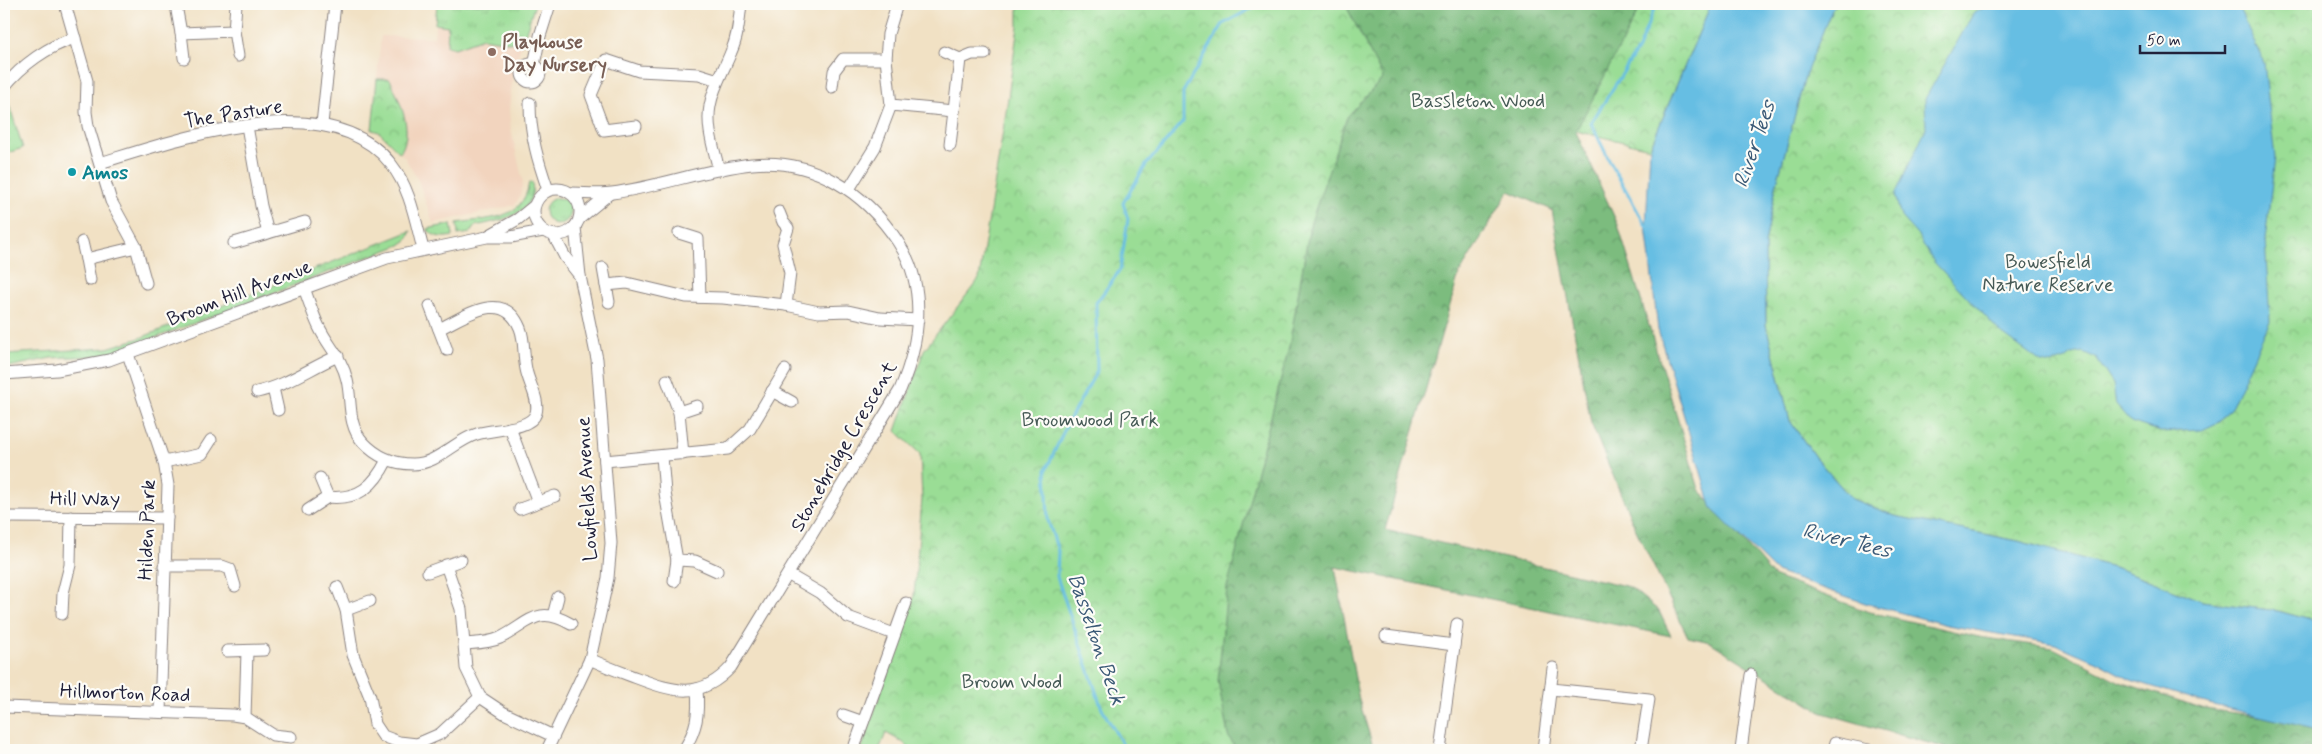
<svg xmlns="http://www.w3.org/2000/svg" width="2322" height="754" viewBox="0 0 2322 754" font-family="Mynerve,sans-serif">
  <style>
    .built { fill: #f2d4be }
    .grass { fill: url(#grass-tufts); stroke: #5e8068 }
    .forest { fill: url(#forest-crowns); stroke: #4e6f5c }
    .park { fill: url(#park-crowns); stroke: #5e8068 }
    .water { fill: #66bee3; stroke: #44708f }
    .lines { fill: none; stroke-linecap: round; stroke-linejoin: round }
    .stream { stroke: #66bee3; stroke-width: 3 }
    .minor-casing { stroke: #8a8280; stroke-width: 13 }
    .minor { stroke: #fff; stroke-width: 11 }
    .education-dot { fill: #8d6e63; stroke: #fdfcf7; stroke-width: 2 }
    .culture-dot { fill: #0f9aa8; stroke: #fdfcf7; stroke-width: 2 }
    .labels { text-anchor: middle; stroke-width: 4.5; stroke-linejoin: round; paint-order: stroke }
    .education-label { font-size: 20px; font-weight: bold; fill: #785e54; stroke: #fdfcf7; text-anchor: start }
    .park-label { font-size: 20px; fill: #465a56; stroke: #fdfcf7 }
    .street-label { font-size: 20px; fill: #22223b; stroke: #fdfcf7 }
    .culture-label { font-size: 20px; font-weight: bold; fill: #0d838f; stroke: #fdfcf7; text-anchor: start }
    .water-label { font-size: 21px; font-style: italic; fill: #3a5976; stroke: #fdfcf7 }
  </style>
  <defs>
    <pattern id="grass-tufts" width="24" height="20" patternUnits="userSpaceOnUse" patternTransform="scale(1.25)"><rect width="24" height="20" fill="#9add95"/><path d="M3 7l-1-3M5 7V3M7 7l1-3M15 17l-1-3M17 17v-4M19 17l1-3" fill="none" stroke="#84bd81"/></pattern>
    <pattern id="forest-crowns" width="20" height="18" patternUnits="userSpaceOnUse" patternTransform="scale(1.25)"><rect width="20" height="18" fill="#7bbc7e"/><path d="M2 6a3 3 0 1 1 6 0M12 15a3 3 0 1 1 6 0" fill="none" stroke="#649868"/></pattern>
    <pattern id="park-crowns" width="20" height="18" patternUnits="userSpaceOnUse" patternTransform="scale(1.25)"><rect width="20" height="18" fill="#9add95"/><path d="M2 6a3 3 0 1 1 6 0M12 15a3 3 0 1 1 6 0" fill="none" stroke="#84bd81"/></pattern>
  </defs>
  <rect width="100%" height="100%" fill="#fdfcf7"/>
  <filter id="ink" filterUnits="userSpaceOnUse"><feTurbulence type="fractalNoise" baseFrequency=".02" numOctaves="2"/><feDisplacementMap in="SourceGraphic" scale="10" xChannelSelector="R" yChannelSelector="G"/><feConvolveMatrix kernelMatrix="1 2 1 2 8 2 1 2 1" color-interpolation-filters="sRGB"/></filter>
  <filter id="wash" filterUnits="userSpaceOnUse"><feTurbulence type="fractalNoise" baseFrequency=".0096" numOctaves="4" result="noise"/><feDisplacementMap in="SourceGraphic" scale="20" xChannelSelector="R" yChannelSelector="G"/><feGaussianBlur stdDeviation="1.12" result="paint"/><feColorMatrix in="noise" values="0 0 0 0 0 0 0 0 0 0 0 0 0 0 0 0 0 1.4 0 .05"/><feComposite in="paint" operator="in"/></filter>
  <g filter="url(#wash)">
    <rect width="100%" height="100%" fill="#f1e1c4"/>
    <polygon class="built" points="437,4 535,4 513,71 509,110 511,130 523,182 520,196 515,205 503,208 433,223 418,180 405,158 379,132 372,130 381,36 434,37"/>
    <g class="grass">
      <polygon points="437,4 535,4 522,44 483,38 455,48 447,46 448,26 435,24"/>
      <path d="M532,182C538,215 498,221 475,226L470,233L458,235L457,223C488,218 523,221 529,183Z"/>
      <circle cx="558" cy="211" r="13"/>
      <path d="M451,224L453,236C443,238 434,238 427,229Z"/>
      <polygon points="411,231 407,240 400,245 123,350 98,356 51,358 4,368 4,354 107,348 140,338"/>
    </g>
    <polygon class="forest" points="1345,4 1642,4 1576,132 1618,225 1699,489 1773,576 1869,612 1979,637 2053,648 2120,682 2205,709 2318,724 2318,750 1953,750 1823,713 1710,642 1688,637 1636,530 1591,423 1552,210 1509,191 1459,274 1385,530 1630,587 1659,611 1671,636 1335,567 1359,700 1374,750 1237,750 1228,736 1218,681 1227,587 1289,347 1310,225 1347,117 1383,78"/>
    <g class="park">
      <polygon points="1018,4 1345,4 1383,78 1347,117 1310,225 1289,347 1227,587 1218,681 1228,736 1237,750 910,750 904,743 886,733 879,750 861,750 914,596 922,499 920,454 896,431 924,350 979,279 1006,112 1018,26"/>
      <polygon points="1642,4 1711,4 1650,148 1576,131"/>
      <polygon points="1834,4 2318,4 2318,622 2278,611 2202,601 2117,568 2018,541 1895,516 1852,499 1815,457 1790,421 1766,325 1765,244 1776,186 1806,72"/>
      <path d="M377,79H390C399,101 415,130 400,153L379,132L372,130Z"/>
      <polygon points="6,95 23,148 4,154 4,98"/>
    </g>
    <g class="water">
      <polygon points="1711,4 1834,4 1806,73 1776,186 1765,244 1766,325 1790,421 1815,457 1852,499 1895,516 2018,541 2117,568 2202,601 2278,611 2318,622 2318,730 2209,704 2131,680 2097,662 2055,644 1947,625 1868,604 1776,572 1712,509 1658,330 1646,226 1650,148"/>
      <polygon points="1990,4 2237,4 2264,63 2275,158 2265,240 2270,321 2232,406 2219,422 2202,430 2161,432 2131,422 2116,405 2113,384 2096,358 2083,352 2071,354 2063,360 2051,364 2041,362 2001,333 1934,262 1918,236 1901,217 1895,195 1926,128 1925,99 1973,14"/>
    </g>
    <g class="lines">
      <g class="stream">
        <polyline points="1649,228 1646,226 1609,160 1591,123 1638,49 1656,4"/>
        <polyline points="1131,750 1124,747 1102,709 1057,577 1058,551 1048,520 1046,470 1068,422 1097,371 1096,303 1120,270 1128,219 1123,203 1146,165 1183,122 1183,92 1223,24 1259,4"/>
      </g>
    </g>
  </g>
  <g filter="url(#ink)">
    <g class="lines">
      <g class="minor-casing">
        <g id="minor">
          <polyline points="65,4 87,81 86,112 88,126 111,201 136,247 146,283"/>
          <polyline points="236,4 234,31 238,56"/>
          <polyline points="177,11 181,33 234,31"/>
          <polyline points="181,33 184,58"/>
          <polyline points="944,52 960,59"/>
          <circle cx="531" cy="73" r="9"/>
          <polyline points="534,65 540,36 550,4"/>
          <path d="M4,87C22,65 48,46 75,38"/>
          <polyline points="832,87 834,71 843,59 886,59"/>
          <path d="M530,103C530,135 538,161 548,190"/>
          <polyline points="891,105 954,111 960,59 972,54 985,54"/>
          <polyline points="322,124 335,4"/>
          <polyline points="247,126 261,206 268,233"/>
          <polyline points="636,126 604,130 591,95 606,60 639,71 699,74 718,80"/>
          <polyline points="950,145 954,111"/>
          <path d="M100,163C179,139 329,85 391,164C410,188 415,219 423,249"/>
          <path d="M719,170C714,149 706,127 710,106C713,87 724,70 731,52C738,37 739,20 741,4"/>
          <circle cx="557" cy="212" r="23"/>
          <polyline points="849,189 875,147 891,105 886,59 888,34 897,4"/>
          <path d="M570,193C584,193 599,195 612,193C659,187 705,169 752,164C814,158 865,192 898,242C928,287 920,343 900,390L731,667C701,700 674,692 637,678C621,672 606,667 590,659"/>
          <polyline points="779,212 783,222 788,228 783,244 790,273 786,305"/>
          <polyline points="580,218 609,194"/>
          <polyline points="679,233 698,239 700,297"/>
          <polyline points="488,236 518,219 534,206"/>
          <polyline points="554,236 565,257 580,276"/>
          <polyline points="82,242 86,259 136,247"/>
          <polyline points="234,243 305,222"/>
          <polyline points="86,259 90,280"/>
          <polyline points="603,268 606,285 627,283 686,297 723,298 786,305 819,312 848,311 880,318 918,320"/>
          <polyline points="606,285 609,302"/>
          <path d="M304,288C309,301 313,315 319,327C328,346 342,358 347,380C352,401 347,425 363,442C376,456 393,464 413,464C438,464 454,441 477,434C492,429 531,430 536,413C540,400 528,382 526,369C523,356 525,340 520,328C503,287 463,318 439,329"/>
          <polyline points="430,306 447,350"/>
          <polyline points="128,354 164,462 168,485 160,712"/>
          <polyline points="4,374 57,370 109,360 387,258 487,237 511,237 543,231"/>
          <polyline points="667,380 679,412 683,454"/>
          <polyline points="273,388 278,410"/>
          <polyline points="772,391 792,402"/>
          <path d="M257,392C286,386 310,368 338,356"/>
          <polyline points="679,412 697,406"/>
          <polyline points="510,428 538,502"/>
          <polyline points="662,456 665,493 677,560 695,561 717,571"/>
          <polyline points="605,461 728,449 750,429 785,370"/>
          <polyline points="164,462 202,454 211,440"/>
          <polyline points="320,478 328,497"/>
          <polyline points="520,509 555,496"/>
          <path d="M308,510L328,497C359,500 374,486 387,460"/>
          <polyline points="4,517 167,518"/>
          <polyline points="446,565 461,609 466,668 480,697 504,713 553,736"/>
          <polyline points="164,566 222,566 230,569 235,586"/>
          <polyline points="428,572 461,560"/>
          <polyline points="789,575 820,593 848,617 894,634"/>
          <polyline points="674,581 677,560"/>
          <polyline points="337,587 346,610 353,655 370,697 375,724 383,736 399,742 417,744 440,734 480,697"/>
          <polyline points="346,610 370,601"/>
          <polyline points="62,614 63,593 70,565 71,517"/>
          <polyline points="553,616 558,597"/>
          <polyline points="1386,636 1454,645"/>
          <path d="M465,644C477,643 489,643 500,638C529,624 536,604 571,624"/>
          <polyline points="227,651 264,650"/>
          <polyline points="1551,689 1649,699 1641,750"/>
          <polyline points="4,707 233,715 245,717 273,735 291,737"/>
          <polyline points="843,715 863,722"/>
          <polyline points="245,717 247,651"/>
          <polyline points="855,745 906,603"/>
          <polyline points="547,750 590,659 608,578 611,543 597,359 580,276 575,227"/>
          <path d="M684,750C697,728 699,715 697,689"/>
          <polyline points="1440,750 1457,624"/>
          <polyline points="1543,750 1553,668"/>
          <polyline points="1741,750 1751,675"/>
          <polyline points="1833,750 1835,743 1869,750"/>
        </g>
      </g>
      <use href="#minor" class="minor"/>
    </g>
  </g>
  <circle class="education-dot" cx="492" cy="52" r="5"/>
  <circle class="culture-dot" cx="72" cy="172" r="5"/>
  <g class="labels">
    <g class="education-label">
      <text x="502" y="48">Playhouse<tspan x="502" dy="23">Day Nursery</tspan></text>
    </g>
    <g class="park-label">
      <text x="1478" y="107">Bassleton Wood</text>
      <text x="2048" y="268">Bowesfield<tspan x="2048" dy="23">Nature Reserve</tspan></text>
      <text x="1090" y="426">Broomwood Park</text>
      <text x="1012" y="688">Broom Wood</text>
    </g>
    <g class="street-label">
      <text transform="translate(233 113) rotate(-9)" y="7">The Pasture</text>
      <text transform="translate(239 292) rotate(-21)" y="7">Broom Hill Avenue</text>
      <text transform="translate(843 446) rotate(-60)" y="7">Stonebridge Crescent</text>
      <text transform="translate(586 489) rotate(-93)" y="7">Lowfields Avenue</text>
      <text x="85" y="505">Hill Way</text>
      <text transform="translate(146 530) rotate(-88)" y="7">Hilden Park</text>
      <text transform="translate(125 692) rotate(2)" y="7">Hillmorton Road</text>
    </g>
    <g class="culture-label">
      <text x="82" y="179">Amos</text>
    </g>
    <g class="water-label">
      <text transform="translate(1754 144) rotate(-71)" y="7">River Tees</text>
      <text transform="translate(1847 540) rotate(14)" y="7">River Tees</text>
      <text transform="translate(1097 639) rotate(71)" y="7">Basselton Beck</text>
    </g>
  </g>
  <rect width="2322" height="754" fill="none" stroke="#fdfcf7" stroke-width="20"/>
  <path d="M2140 45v8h85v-8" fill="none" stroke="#22223b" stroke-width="2.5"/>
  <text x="2147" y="45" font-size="15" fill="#22223b" stroke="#fdfcf7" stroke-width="4" paint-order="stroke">50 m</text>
</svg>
